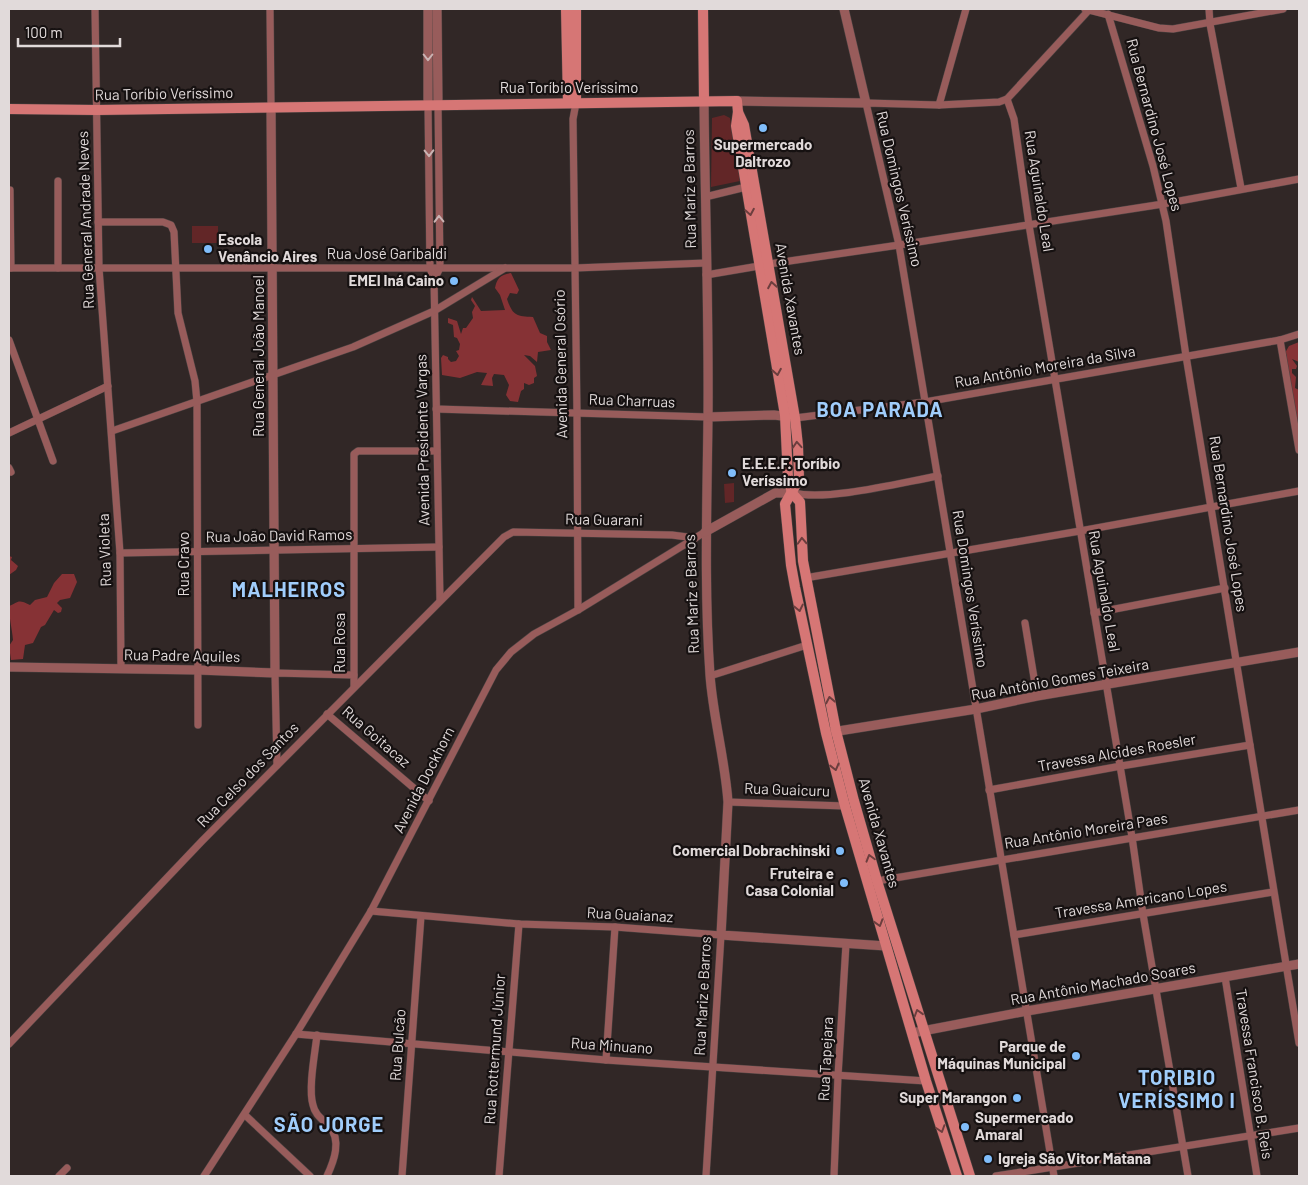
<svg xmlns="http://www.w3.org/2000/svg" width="1308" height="1185" viewBox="0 0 1308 1185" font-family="Barlow,sans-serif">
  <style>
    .green { fill: #622627 }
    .forest { fill: #863235 }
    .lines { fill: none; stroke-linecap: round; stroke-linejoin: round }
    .minor-casing { stroke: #4d4443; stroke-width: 8 }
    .tertiary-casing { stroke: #4d4443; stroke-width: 10 }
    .secondary-casing { stroke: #4d4443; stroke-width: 11 }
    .minor { stroke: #985c5b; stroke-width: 7 }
    .tertiary { stroke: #985c5b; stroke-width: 9 }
    .secondary { stroke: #d67675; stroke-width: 10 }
    .oneway { stroke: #cbb4b4 }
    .oneway2 { stroke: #6c3e3e }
    .poi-dot { fill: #80bdfa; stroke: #161111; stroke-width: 2 }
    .labels { text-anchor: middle; stroke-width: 4.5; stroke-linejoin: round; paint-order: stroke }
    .street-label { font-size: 15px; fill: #e1dada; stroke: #161111 }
    .poi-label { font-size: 15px; font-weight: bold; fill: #e1dada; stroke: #161111; text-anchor: end }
    .district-label { font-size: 20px; font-weight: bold; letter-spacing: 1px; fill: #a0cdfb; stroke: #161111 }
  </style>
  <rect width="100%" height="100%" fill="#312726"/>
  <g class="green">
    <polygon points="724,115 730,118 740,181 711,187 712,118"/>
    <rect x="192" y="226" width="26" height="17"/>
    <polygon points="734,483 734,502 725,503 724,484"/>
  </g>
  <g class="forest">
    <path d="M511,273L519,290L517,294L510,293L507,299C513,316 516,316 533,317L540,333L547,336V342L551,350L538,352L537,362L530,356L524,355L535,366L537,376L534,378V383L529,385L524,383V389L521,391L518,402L510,401L506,395L509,385L504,375L494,374L492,378L493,386L481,385L487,373L477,372L460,378L442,375L441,358L443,355L448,357V359L451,362L456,361L459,356L456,351L459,350L460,344L457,338L454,337L453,325L448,323V318L457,321L461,334L463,328H466L473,318L472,312L475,306L471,300L472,297L481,311L505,310L500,295L495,288C497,278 500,275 511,273Z"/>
    <polygon points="1299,342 1299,362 1292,359 1297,366 1296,369 1292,369 1292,373 1296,377 1295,388 1299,390 1299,436 1286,364 1287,356 1285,353 1289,346"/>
    <polygon points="9,556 12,557 11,560 18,566 16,570 9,575"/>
    <path d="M62,574H74L77,582L70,598L60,600L57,603L62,608L61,612L58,613L54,610L45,625L41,627L33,643L25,645L23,659L11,660L9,646L13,640C12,628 9,618 9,606C18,603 17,598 30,605L35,600L47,597L54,583Z"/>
  </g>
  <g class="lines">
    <g class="minor-casing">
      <g id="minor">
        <polyline points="95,9 99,268 120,553 121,669"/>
        <polyline points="270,9 271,106"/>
        <polyline points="1085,9 1159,28 1173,29 1283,9"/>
        <polyline points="1209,9 1210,24 1241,188"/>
        <polyline points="1108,14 1153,166 1166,221 1186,356 1299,1043"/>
        <polyline points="1007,99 1014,119 1029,225 1132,837 1143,914 1188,1176"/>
        <polyline points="576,103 573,119 577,413 578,610"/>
        <polyline points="428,104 430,268 434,280 440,600"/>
        <polyline points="939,105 966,9"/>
        <polyline points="10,190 11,268"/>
        <polyline points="705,197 746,187"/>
        <polyline points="98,222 163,222 171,225 174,232 178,313 195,381 197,402 198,725"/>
        <polyline points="769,264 899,245 1163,204 1299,179"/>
        <polyline points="9,268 575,268 706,263"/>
        <polyline points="58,268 58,181"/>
        <polyline points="706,275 759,266"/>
        <polyline points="434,280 440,268 438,104"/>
        <polyline points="9,340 53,461"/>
        <polyline points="1280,340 1299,450"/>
        <polyline points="436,409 708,417"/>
        <polyline points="795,418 925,402 1280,340 1299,334"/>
        <polyline points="112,431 353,347 434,311 505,268"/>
        <polyline points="9,433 108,386"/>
        <polyline points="9,468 11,472"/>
        <path d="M793,493C829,501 899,483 938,476"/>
        <polyline points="120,553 439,547"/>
        <polyline points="805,578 1080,531 1299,491"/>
        <polyline points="1094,613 1225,588"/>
        <polyline points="1025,623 1037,696"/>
        <polyline points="710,676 807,645"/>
        <polyline points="354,687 354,454 358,451 437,451"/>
        <polyline points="327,714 429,801"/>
        <polyline points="277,765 275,673 354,675"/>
        <polyline points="989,790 1121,766 1250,745"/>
        <polyline points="728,802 845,806"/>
        <polyline points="877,881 1299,810"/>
        <polyline points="371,911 519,924 615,927 721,935 706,1176"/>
        <polyline points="1014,935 1273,892"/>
        <polyline points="1225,977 1257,1176"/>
        <polyline points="296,1034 606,1060 926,1081"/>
        <path d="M317,1035C315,1053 308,1089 313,1105C315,1115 322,1119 329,1126C342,1140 334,1161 327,1176"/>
        <polyline points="9,1044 202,841 504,537 513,532 672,535 695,538"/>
        <polyline points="606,1060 615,927"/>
        <polyline points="245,1115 310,1176"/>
        <polyline points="59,1176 67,1168"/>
        <polyline points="204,1176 296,1034 371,911 496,670 511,652 534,634 578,610 705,532"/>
        <polyline points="402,1176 421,916"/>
        <polyline points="499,1176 519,924"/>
        <polyline points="834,1176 838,1076 846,944"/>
        <polyline points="996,1176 1299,1128"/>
        <polyline points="1054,1176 899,245 866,103 939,105 999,102 1007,99 1089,10"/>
      </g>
    </g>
    <g class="tertiary-casing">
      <g id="tertiary">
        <polyline points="428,9 428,104"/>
        <polyline points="437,9 438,104"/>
        <path d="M704,101C705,207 709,312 708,418C707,504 704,589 710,675C713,717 725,759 728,802L721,935L886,946"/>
        <polyline points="737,101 866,103 844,9"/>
        <polyline points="708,417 774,415 790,417"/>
        <polyline points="705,532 775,493 792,493"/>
        <polyline points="9,667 198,670 275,673 271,106"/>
        <polyline points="826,733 976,709 1037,696 1299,652"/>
        <polyline points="912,1033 1027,1011 1299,964"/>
      </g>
    </g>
    <g class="secondary-casing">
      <g id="secondary">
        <polyline points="566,9 568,103"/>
        <polyline points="576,9 576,103"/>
        <polyline points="703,9 704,101"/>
        <polyline points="9,109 97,110 737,101 738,112 736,126 785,415 788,478 792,493 800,502 803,561 836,731 854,801 877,881 970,1176"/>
        <polyline points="738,112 744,125 795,418 798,446 799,479 785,504 791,565 795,587 826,733 845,806 926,1081 957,1176"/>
      </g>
    </g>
    <use href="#minor" class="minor"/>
    <use href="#tertiary" class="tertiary"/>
    <use href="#secondary" class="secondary"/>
  </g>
  <defs><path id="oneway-chevron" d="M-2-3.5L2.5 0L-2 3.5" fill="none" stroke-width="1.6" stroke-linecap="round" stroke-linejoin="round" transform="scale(1.25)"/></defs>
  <g class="oneway">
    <use href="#oneway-chevron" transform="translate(428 57) rotate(90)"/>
    <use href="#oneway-chevron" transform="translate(429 153) rotate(89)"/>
    <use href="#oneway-chevron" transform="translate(439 219) rotate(-91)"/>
  </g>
  <g class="oneway2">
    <use href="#oneway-chevron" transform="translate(750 212) rotate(80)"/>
    <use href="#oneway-chevron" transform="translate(772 285) rotate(-100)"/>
    <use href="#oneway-chevron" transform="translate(777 372) rotate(80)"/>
    <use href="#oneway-chevron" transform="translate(797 445) rotate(-94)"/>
    <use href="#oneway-chevron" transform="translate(802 541) rotate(-93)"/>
    <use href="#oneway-chevron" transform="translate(799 608) rotate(78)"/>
    <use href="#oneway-chevron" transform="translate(830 700) rotate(-101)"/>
    <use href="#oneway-chevron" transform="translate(835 767) rotate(76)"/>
    <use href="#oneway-chevron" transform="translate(870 858) rotate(-106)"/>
    <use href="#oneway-chevron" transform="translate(879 923) rotate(73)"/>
    <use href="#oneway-chevron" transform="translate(918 1013) rotate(-107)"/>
    <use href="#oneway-chevron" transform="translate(941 1129) rotate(72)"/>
  </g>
  <g class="poi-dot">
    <circle cx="763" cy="128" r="5"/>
    <circle cx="208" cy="249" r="5"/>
    <circle cx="454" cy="281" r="5"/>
    <circle cx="732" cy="473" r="5"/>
    <circle cx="840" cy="851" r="5"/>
    <circle cx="844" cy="883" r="5"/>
    <circle cx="1076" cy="1056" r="5"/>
    <circle cx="1017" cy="1098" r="5"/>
    <circle cx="965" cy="1127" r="5"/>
    <circle cx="988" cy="1159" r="5"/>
  </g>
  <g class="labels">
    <g class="street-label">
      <text x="569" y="93">Rua Toríbio Veríssimo</text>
      <text transform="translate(164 94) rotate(-1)" y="5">Rua Toríbio Veríssimo</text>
      <text transform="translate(1154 125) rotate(75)" y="5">Rua Bernardino José Lopes</text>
      <text transform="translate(690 189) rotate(-91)" y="5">Rua Mariz e Barros</text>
      <text transform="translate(899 189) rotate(77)" y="5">Rua Domingos Veríssimo</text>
      <text transform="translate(1039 191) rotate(81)" y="5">Rua Aguinaldo Leal</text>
      <text transform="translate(86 220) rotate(-92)" y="5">Rua General Andrade Neves</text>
      <text x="387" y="259">Rua José Garibaldi</text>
      <text transform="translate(790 299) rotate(80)" y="5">Avenida Xavantes</text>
      <text transform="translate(259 356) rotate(-90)" y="5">Rua General João Manoel</text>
      <text transform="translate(561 364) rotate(-91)" y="5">Avenida General Osório</text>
      <text transform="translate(1045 367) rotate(-10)" y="5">Rua Antônio Moreira da Silva</text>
      <text transform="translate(632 401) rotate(2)" y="5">Rua Charruas</text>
      <text transform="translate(423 440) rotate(-91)" y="5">Avenida Presidente Vargas</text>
      <text transform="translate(604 520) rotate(1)" y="5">Rua Guarani</text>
      <text transform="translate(1228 524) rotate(81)" y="5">Rua Bernardino José Lopes</text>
      <text transform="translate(279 536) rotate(-1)" y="5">Rua João David Ramos</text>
      <text transform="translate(105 550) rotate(-92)" y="5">Rua Violeta</text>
      <text transform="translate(184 564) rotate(-90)" y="5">Rua Cravo</text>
      <text transform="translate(970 589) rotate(81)" y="5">Rua Domingos Veríssimo</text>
      <text transform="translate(1104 591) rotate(80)" y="5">Rua Aguinaldo Leal</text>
      <text transform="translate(692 594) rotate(-92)" y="5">Rua Mariz e Barros</text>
      <text transform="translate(340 643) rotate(-90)" y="5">Rua Rosa</text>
      <text transform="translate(182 656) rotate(1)" y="5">Rua Padre Aquiles</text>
      <text transform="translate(1060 680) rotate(-10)" y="5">Rua Antônio Gomes Teixeira</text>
      <text transform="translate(376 737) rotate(41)" y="5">Rua Goitacaz</text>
      <text transform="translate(1117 753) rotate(-10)" y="5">Travessa Alcides Roesler</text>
      <text transform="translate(248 775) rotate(-46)" y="5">Rua Celso dos Santos</text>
      <text transform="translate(424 780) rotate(-63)" y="5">Avenida Dockhorn</text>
      <text transform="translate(787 790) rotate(2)" y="5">Rua Guaicuru</text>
      <text transform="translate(1086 831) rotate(-9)" y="5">Rua Antônio Moreira Paes</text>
      <text transform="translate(879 833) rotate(74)" y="5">Avenida Xavantes</text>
      <text transform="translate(1141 900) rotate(-9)" y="5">Travessa Americano Lopes</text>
      <text transform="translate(630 915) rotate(3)" y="5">Rua Guaianaz</text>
      <text transform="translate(1103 984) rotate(-10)" y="5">Rua Antônio Machado Soares</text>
      <text transform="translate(703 996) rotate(-87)" y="5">Rua Mariz e Barros</text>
      <text transform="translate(398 1045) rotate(-86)" y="5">Rua Bulcão</text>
      <text transform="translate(612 1046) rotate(4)" y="5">Rua Minuano</text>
      <text transform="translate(495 1049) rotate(-86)" y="5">Rua Rottermund Júnior</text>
      <text transform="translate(826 1059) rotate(-87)" y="5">Rua Tapejara</text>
      <text transform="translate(1254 1074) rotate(81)" y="5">Travessa Francisco B. Reis</text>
    </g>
    <g class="poi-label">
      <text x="763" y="150" text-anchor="middle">Supermercado<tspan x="763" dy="17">Daltrozo</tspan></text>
      <text x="218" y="245" text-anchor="start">Escola<tspan x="218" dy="17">Venâncio Aires</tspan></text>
      <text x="444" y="286">EMEI Iná Caino</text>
      <text x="742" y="469" text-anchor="start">E.E.E.F. Toríbio<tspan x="742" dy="17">Veríssimo</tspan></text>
      <text x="830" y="856">Comercial Dobrachinski</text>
      <text x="834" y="879">Fruteira e<tspan x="834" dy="17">Casa Colonial</tspan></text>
      <text x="1066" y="1052">Parque de<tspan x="1066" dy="17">Máquinas Municipal</tspan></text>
      <text x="1007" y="1103">Super Marangon</text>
      <text x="975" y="1123" text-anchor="start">Supermercado<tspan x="975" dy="17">Amaral</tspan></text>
      <text x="998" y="1164" text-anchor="start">Igreja São Vitor Matana</text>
    </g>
    <g class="district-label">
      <text x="880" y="417">BOA PARADA</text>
      <text x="289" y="597">MALHEIROS</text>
      <text x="1177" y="1085">TORIBIO<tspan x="1177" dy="23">VERÍSSIMO I</tspan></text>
      <text x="329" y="1132">SÃO JORGE</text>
    </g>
  </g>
  <rect width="1308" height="1185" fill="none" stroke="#e1dada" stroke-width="20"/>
  <path d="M18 38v8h102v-8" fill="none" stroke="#e1dada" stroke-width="2.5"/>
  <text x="25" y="38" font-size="15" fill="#e1dada" stroke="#161111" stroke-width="4" paint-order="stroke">100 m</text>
</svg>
